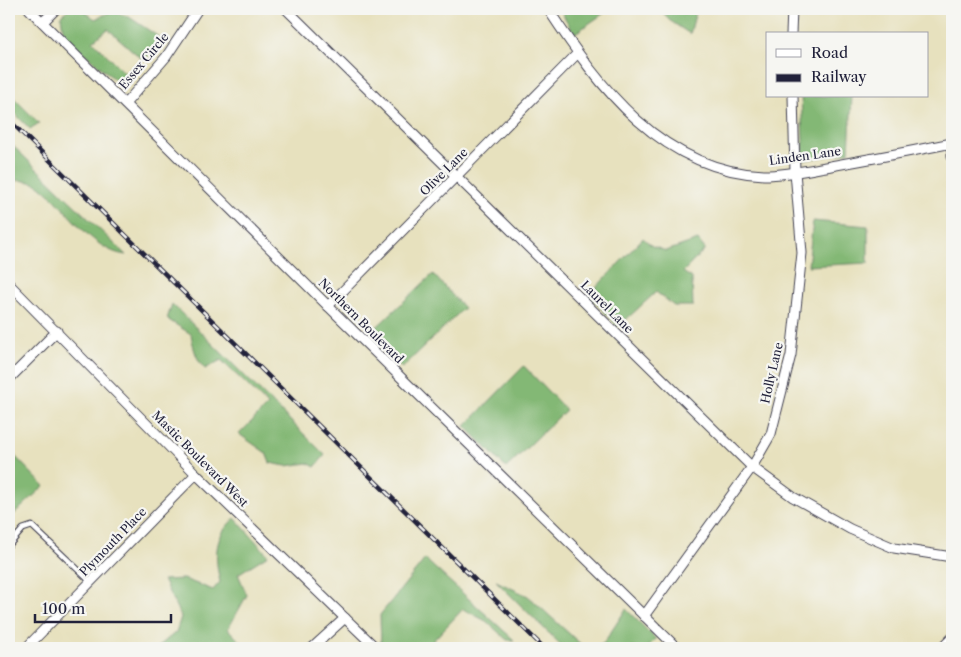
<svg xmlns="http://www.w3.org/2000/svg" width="961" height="657" viewBox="0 0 961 657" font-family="'Libre Caslon Text',serif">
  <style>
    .forest { fill: #83b874; stroke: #526d58 }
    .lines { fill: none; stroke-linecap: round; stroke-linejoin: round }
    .lane-casing { stroke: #403f4f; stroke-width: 7 }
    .street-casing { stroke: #403f4f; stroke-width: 11 }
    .lane { stroke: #fff; stroke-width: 4.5 }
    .street { stroke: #fff; stroke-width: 9 }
    .rail-casing { stroke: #22223b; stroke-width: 4.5 }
    .rail { stroke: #f6f6f2; stroke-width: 2.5; stroke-dasharray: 8; stroke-linecap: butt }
    .labels { text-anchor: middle; stroke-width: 4.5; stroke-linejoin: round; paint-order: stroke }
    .street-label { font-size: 12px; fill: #22223b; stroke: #f6f6f2 }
  </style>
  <rect width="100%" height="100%" fill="#f6f6f2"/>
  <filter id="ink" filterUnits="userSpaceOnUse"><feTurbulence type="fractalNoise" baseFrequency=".02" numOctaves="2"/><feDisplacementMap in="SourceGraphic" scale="10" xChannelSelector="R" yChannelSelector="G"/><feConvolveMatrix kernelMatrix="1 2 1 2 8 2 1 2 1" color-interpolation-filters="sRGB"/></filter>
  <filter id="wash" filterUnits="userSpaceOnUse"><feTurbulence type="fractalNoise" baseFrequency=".0096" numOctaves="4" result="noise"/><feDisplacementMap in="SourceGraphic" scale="20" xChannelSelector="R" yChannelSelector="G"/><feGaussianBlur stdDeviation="1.12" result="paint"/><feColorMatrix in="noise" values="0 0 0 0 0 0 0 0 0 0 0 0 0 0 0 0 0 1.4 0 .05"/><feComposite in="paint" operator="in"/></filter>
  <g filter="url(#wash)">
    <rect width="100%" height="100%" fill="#e7e1be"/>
    <g class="forest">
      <polygon points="68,9 81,9 95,19 113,11 129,17 165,41 143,60 108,29 93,41 130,78 120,84 64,36 61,16"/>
      <polygon points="560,9 610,9 574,34"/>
      <polygon points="660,9 693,9 696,11 690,34 669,20"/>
      <polygon points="9,93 39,123 30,129 9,108"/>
      <polygon points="801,96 852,96 849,152 804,160"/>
      <path d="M9,142L126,255C91,251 66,206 40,186C35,182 25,181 18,180L9,185Z"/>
      <polygon points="813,221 868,226 868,263 808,266"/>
      <polygon points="643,238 652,246 666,251 698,240 705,249 683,272 692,278 693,306 674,306 656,292 618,327 589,295"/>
      <polygon points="433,274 464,308 402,368 367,336"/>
      <path d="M172,304L325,455L315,467L308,463L286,466L270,463L266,453L239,434L268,405L221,360L205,369C196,360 193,346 191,334L167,319Z"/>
      <polygon points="524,366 566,410 506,468 465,426"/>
      <polygon points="9,450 44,486 9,519"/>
      <path d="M235,518L268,555L238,574L247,595L228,629L246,648H162L159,646L176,632L181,617L163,580L184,579L213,590L220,582C214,555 214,536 235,518Z"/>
      <polygon points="425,559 514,640 507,640 486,621 463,609 426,648 384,648 381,646 380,615"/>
      <polygon points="496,581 528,596 585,648 564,648"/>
      <polygon points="626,609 656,639 647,648 586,648 603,644"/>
    </g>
  </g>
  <g filter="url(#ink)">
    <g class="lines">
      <g class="lane-casing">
        <polyline id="lane" points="10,544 23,529 32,526 91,582"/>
      </g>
      <g class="street-casing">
        <g id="street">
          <polyline points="29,9 328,306 677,648"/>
          <polyline points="286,9 752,467 793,497 850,529 894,548 952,557"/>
          <path d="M548,9C599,87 662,171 764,175C788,175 813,169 836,165C875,158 913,151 952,143"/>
          <polyline points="43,22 56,9"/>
          <polyline points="791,34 792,9"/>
          <polyline points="125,104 166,57 198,9"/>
          <polyline points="952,142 952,157"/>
          <polyline points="9,284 196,474 376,648"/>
          <polyline points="328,306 577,54"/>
          <polyline points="9,379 57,331"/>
          <polyline points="644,616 752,467 771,434 791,355 802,253 795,172 793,96"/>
          <polyline points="26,648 196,474"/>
          <polyline points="312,648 345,618"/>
          <polyline points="942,648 952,638"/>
        </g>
      </g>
      <use href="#lane" class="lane"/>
      <use href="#street" class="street"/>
      <g class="rail-casing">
        <polyline id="rail" points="9,120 544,648"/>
      </g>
      <use href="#rail" class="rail"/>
    </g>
  </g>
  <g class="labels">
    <g class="street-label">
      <text transform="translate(144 61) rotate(-50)" y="4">Essex Circle</text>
      <text transform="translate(805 156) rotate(-8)" y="4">Linden Lane</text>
      <text transform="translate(444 172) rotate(-45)" y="4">Olive Lane</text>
      <text transform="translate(607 307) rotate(45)" y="4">Laurel Lane</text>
      <text transform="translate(361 321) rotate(45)" y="4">Northern Boulevard</text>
      <text transform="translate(772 373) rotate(-77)" y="4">Holly Lane</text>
      <text transform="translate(200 459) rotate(45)" y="4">Mastic Boulevard West</text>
      <text transform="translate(113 542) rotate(-46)" y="4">Plymouth Place</text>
    </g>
  </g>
  <rect width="961" height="657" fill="none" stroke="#f6f6f2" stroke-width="30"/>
  <rect x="766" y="32" width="162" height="65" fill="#f6f6f2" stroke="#a1a1a9"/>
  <rect x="776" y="49" width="25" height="8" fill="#ffffff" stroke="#a1a1a9"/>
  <text x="811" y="58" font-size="15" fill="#22223b">Road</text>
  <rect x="776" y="74" width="25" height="8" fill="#22223b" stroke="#a1a1a9"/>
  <text x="811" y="82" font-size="15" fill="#22223b">Railway</text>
  <path d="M35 614v8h136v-8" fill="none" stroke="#22223b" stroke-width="2.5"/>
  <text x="42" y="614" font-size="15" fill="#22223b" stroke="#f6f6f2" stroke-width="4" paint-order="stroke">100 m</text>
</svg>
